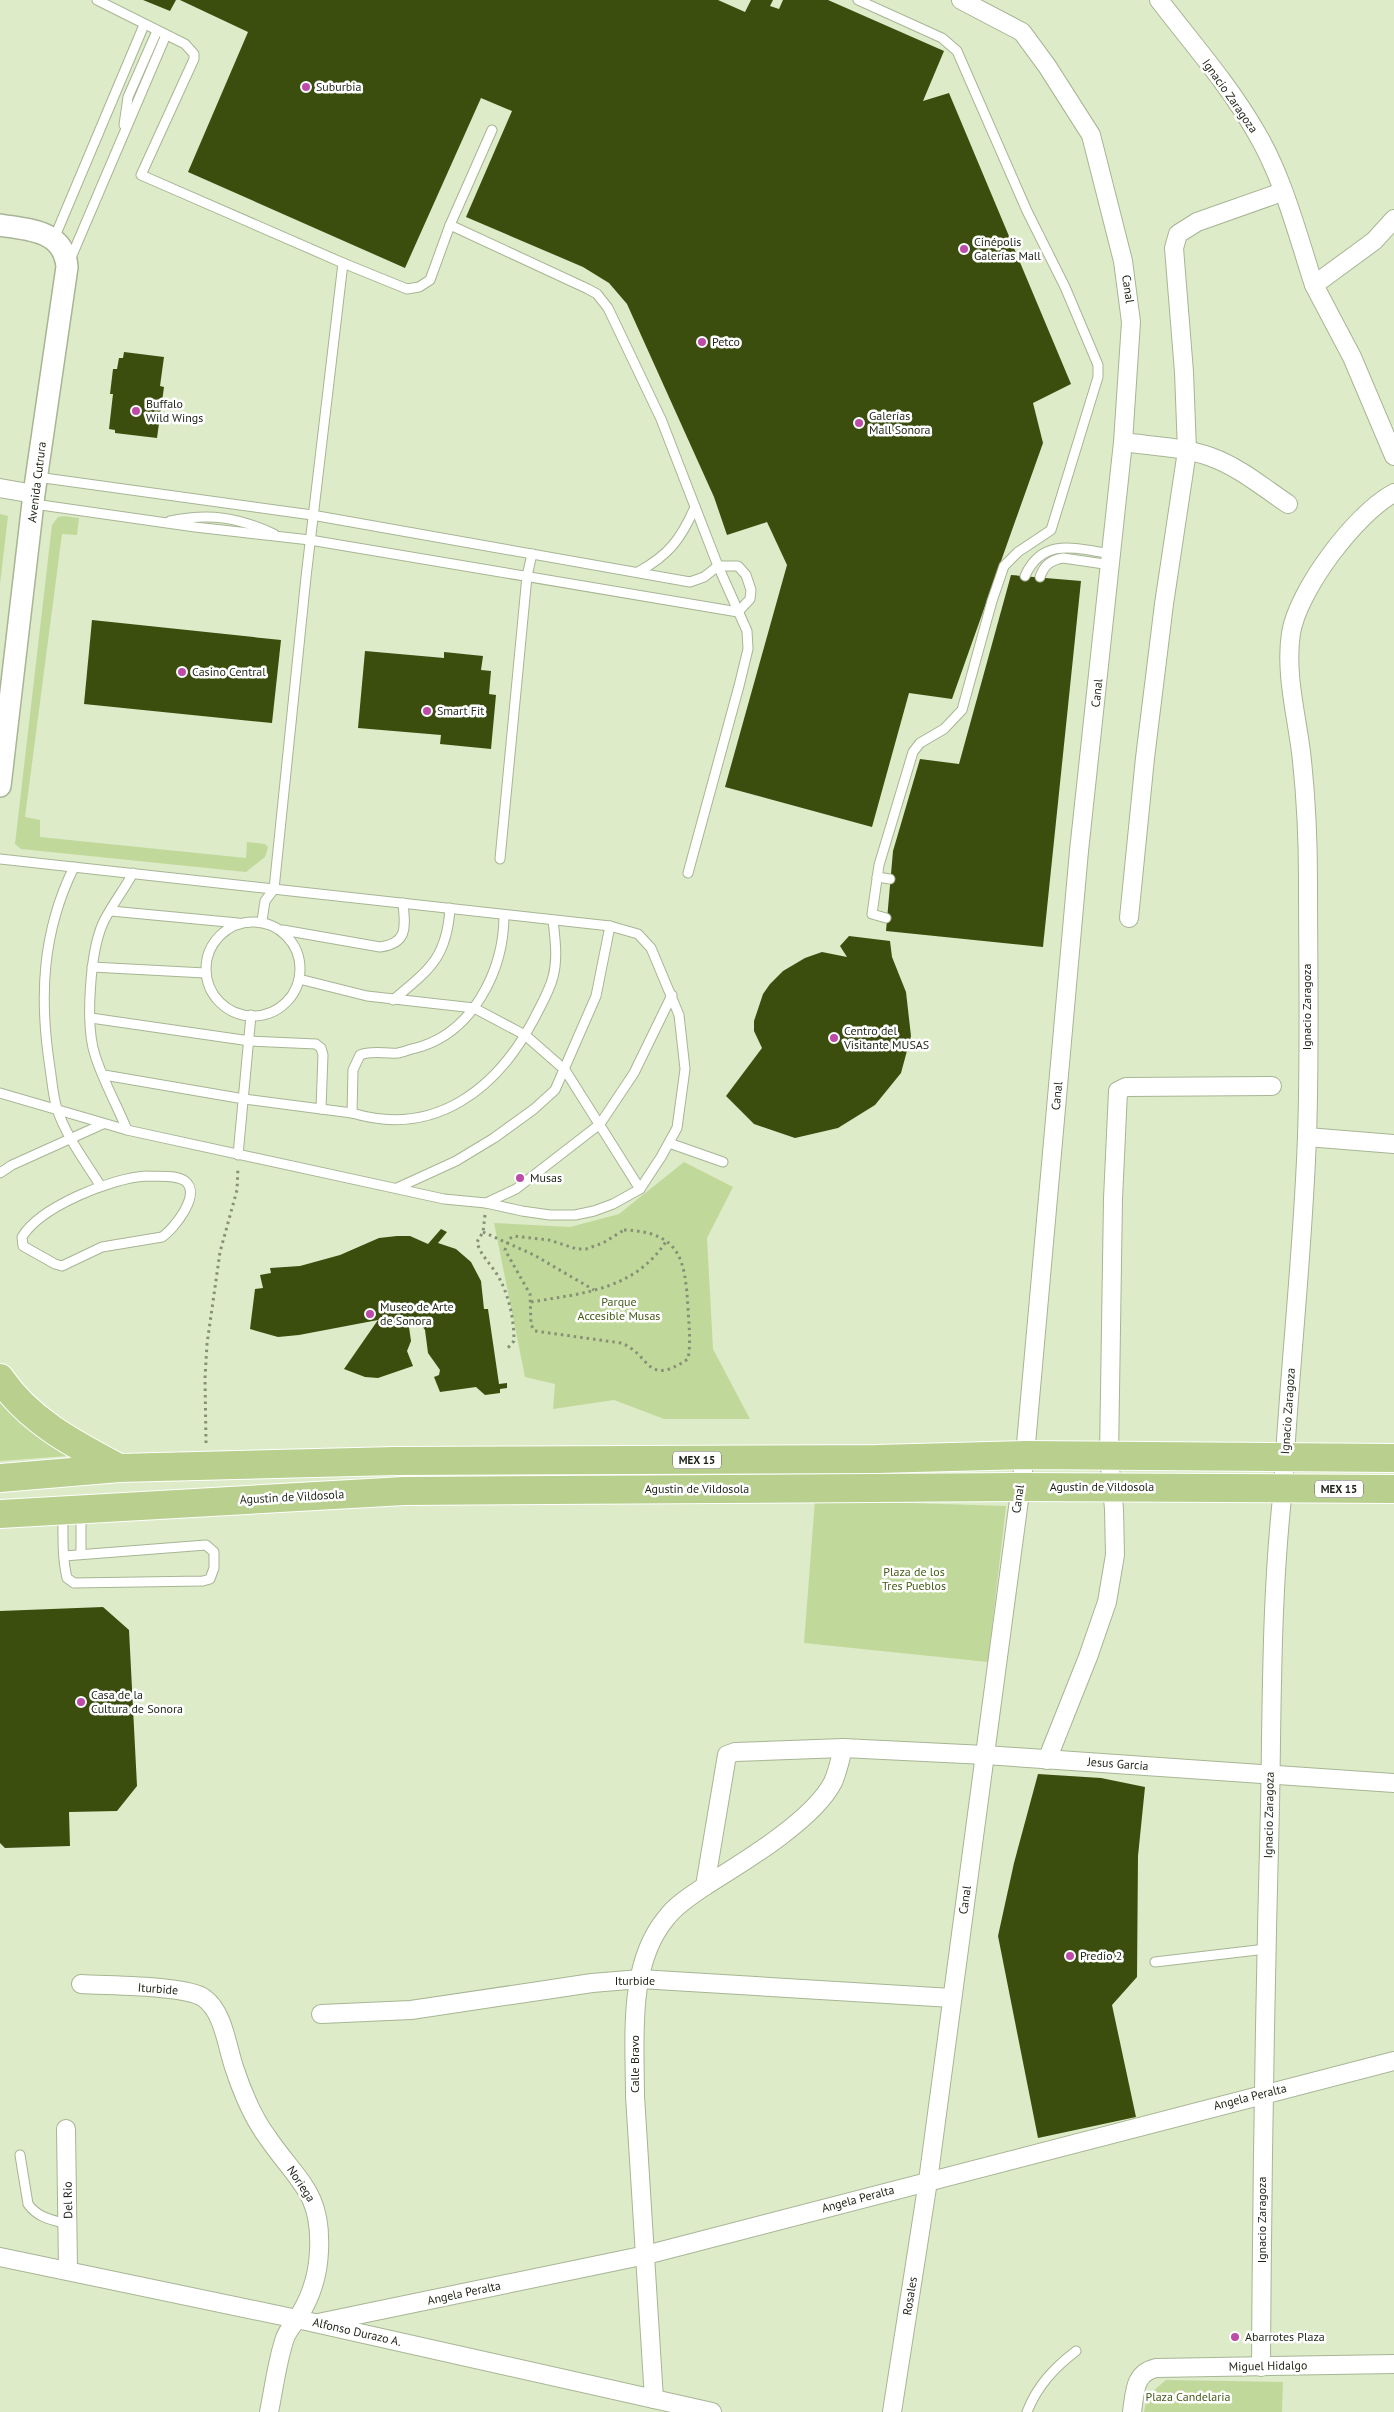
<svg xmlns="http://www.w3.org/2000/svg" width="1394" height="2412" viewBox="0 0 1394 2412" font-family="'PT Sans',sans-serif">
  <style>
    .green { fill: #c1d89b }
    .building { fill: #3b4e0e }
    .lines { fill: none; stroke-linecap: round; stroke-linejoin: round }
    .service-casing { stroke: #a7b594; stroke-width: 11 }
    .minor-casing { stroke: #a7b594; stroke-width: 20 }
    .tertiary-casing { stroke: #a7b594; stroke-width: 24 }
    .primary-casing { stroke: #fff; stroke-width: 30 }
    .path { stroke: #869077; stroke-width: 3; stroke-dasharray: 2.5 4; stroke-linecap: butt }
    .service { stroke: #fff; stroke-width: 9 }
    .minor { stroke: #fff; stroke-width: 18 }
    .tertiary { stroke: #fff; stroke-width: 21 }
    .primary { stroke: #b9cf8d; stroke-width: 28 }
    .poi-dot { fill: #bd4ca8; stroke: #fff; stroke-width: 2 }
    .labels { text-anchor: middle; stroke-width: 5; stroke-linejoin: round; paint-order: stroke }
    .shield { fill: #fff; stroke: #62655c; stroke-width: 1 }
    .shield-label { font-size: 11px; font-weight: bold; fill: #1e2316 }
    .poi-label { font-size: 12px; fill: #1e2316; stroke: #fff; text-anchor: start }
    .street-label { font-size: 12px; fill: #1e2316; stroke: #fff }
    .park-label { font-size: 12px; fill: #475c18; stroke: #fff }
  </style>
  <rect width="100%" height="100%" fill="#ddebc8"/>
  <g class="green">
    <polygon points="0,514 8,516 0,584"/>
    <polygon points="64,516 79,518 77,535 62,534 25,817 40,820 40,837 246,858 247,842 265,844 268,847 265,857 246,872 21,849 15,844 52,525 58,517"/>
    <polygon points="684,1162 733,1187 707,1238 713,1349 750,1419 664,1419 614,1400 553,1409 555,1384 525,1377 494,1223 570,1227 619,1214"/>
    <polygon points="0,1402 37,1435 67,1456 0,1461"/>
    <polygon points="815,1500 1006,1506 988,1662 804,1643"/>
    <polygon points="1166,2380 1283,2382 1282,2412 1144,2412 1147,2396"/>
  </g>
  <g class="building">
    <polygon points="143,0 176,0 170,11"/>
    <polygon points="180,0 718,0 745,12 751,0 773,0 770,6 779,9 783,0 828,0 944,51 923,101 949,93 1071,384 1033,403 1043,443 952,699 909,693 872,827 725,787 787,565 767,522 727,535 714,497 627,304 609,283 583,267 466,217 512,111 481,98 405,268 188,172 248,32"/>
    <polygon points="124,352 164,357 160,386 164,387 157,438 115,433 115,430 109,429 113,394 110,394 113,369 117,369 119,358 123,358"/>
    <polygon points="1011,575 1081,581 1043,947 886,931 893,851 920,759 959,764"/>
    <polygon points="92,620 281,640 272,723 84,704"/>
    <polygon points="365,651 444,658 444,652 483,656 481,670 491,671 489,694 496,695 491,749 440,744 441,735 358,728"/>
    <polygon points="849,936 890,941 892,957 906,992 911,1036 901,1073 875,1105 838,1128 795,1138 754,1124 726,1096 762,1048 754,1031 754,1021 763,994 770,984 783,971 805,958 822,952 847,957 840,946"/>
    <polygon points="441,1229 447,1232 438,1243 456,1249 471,1262 481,1281 484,1309 488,1309 499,1384 507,1383 507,1388 500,1389 500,1393 485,1395 476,1387 440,1392 434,1377 439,1375 440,1370 428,1353 425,1330 417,1319 408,1320 411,1341 407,1351 413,1366 378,1378 365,1377 344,1369 378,1320 299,1335 278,1337 250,1329 255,1289 263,1288 260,1275 271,1273 270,1268 300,1266 340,1255 379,1238 397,1236 410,1236 428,1244"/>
    <polygon points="103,1607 129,1630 137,1786 117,1811 69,1812 70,1846 5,1848 0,1843 0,1611"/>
    <polygon points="1038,1774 1101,1778 1145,1787 1138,1856 1137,1977 1112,2005 1136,2117 1038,2138 998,1936 1014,1863"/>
  </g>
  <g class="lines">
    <g class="service-casing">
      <g id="service">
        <polyline points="97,0 185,44 194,54 194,59 141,175 343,263"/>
        <polyline points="858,0 942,38 957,51 1027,211 1065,287 1098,365 1098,377 1051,530 1018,552 1004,566 992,601 962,710 944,729 920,743 913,752 879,865 872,914 886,918"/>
        <polyline points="124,125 128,97 157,31"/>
        <polyline points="450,225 588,289 597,294 608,308 661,419 718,566 747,631 748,649 739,686 688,873"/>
        <polyline points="53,241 144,25"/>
        <polyline points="70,260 166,35"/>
        <polyline points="37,477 312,515 690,582 704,577 718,566 738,566 746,575 751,590 750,599 738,612"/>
        <polyline points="34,504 195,527 310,540 738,612"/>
        <path d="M170,521C210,513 237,517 274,534"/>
        <path d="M638,572C669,555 681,539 695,507"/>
        <path d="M1025,576C1043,536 1077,549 1112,554"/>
        <path d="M1040,577C1044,565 1051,560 1063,558L1111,565"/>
        <polyline points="0,859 610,926 638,934 651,948 679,1015 685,1069 677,1128 661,1157 640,1189 613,1204 594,1211 575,1215 550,1215 522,1211 486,1203 444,1199 127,1130 0,1093"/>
        <polyline points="500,859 527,576 532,554"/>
        <path d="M74,867C42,932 39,997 50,1068C52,1081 53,1096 57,1109C66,1136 85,1161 100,1185"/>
        <polyline points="877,877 890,879"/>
        <polyline points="111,911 238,923"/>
        <path d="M504,915C504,970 473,1033 416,1048C410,1049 404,1052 398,1053C385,1054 372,1050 360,1055L353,1070L352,1113C435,1138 497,1089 534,1019C541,1005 549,992 553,977C558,958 555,939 553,920"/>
        <polyline points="262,921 265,901 274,889 306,577 343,263 407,289 419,287 430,280 450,225 492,130"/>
        <circle cx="253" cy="969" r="47"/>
        <path d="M283,930L380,947C409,943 405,926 403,903"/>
        <polyline points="92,967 205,973"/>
        <polyline points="299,979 367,996 474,1008 525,1035 565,1070 640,1189"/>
        <path d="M393,1000C429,970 447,958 450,908"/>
        <polyline points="91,1018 250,1041 316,1044 321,1048 323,1055 321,1109 244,1099 104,1075"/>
        <polyline points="321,1109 352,1113"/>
        <path d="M127,1130C117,1105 103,1081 95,1055C85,1025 90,952 103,923C111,906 124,890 133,873"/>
        <polyline points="669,1143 723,1162"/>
        <polyline points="238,1155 251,1015"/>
        <polyline points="0,1173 12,1165 103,1124"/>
        <path d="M146,1176C156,1177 176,1174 185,1181C202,1194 174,1229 162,1237L102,1247L62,1266L55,1264L23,1246L22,1237C40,1207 111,1178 146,1176Z"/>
        <polyline points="397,1188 456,1161 494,1138 534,1109 555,1090 596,996 610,926"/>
        <polyline points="486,1203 516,1189 600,1124 634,1073 672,995"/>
        <polyline points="81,1512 81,1554"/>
        <path d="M63,1513C63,1535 62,1557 67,1578L74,1583L203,1581L210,1579L214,1568V1552L206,1545L64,1556"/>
        <polyline points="1155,1962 1266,1949"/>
        <path d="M20,2155L28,2204C38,2218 52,2220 68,2224"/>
        <path d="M1027,2412C1037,2386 1054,2368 1076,2351"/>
      </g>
    </g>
    <g class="minor-casing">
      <g id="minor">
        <path d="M1159,0C1192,43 1229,85 1256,132C1283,177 1298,236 1314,285"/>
        <polyline points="1394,219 1374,241 1314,285 1352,357 1394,456"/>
        <path d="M1123,442C1152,446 1183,447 1211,457C1239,467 1264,488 1288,504"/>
        <polyline points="0,488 34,494"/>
        <polyline points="1129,918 1145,758 1164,604 1187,451 1184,372 1174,248 1178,234 1197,222 1282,192"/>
        <polyline points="1307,1137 1394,1144"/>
        <polyline points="1047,1760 1088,1657 1107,1602 1115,1555 1114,1509 1109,1457 1113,1199 1118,1091 1126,1087 1272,1086"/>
        <path d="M705,1886C742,1863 814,1820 833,1782C838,1771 840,1760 843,1748"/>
        <path d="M81,1984C107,1986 186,1985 204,1998C224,2012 227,2048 235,2070C243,2094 253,2118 268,2138C298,2182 322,2192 319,2251C318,2277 311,2298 297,2319C293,2325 288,2330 285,2338C277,2361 274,2388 269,2412"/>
        <polyline points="321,2014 411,2010 592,1983 640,1979 952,1998"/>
        <polyline points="66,2129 68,2270"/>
        <polyline points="0,2257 297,2319 712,2412"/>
        <polyline points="318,2323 646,2255 1394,2061"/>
        <path d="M1261,2367C1262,2180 1265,1993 1270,1807C1272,1701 1271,1595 1283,1489C1289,1372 1303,1254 1307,1136C1310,1052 1308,966 1308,881C1308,838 1306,795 1301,752C1296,713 1285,672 1291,633C1298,590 1356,513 1394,493"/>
        <path d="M654,2399L635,2096C635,2039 627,1964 667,1917C677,1904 692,1895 705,1886L727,1755L735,1752L843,1748L985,1755L1394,1783"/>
        <polyline points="892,2412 928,2181 1025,1455 1079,851 1123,442 1131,322 1123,261 1091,135 1047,66 1022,32 961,0"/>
        <path d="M1132,2412C1135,2392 1134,2373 1156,2368L1394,2364"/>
      </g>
    </g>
    <g class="tertiary-casing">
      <path id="tertiary" d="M0,225C29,230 64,230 67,267L34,494L0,786"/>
    </g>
    <g class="primary-casing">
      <g id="primary">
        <path d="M0,1378C29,1421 74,1444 119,1468"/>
        <polyline points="0,1478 119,1468 396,1461 877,1459 1025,1455 1394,1458"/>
        <polyline points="0,1514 404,1491 1020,1487 1394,1489"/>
      </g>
    </g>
    <g class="path">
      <path d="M485,1215L483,1232L477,1242C480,1255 491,1264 498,1276C509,1295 514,1319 514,1341L506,1350"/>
      <path d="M624,1230C681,1232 685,1260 688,1308C689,1326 691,1342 688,1359C645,1388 651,1354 621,1343L535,1331L531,1325L530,1294L505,1250L509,1239L514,1236L549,1240L577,1249H586L603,1243Z"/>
      <polyline points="483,1232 534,1255 594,1290"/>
      <path d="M531,1302C584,1293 635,1290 667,1240"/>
      <polyline points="206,1443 205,1378 207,1344 220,1252 237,1190 238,1167"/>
    </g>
    <use href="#service" class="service"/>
    <use href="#minor" class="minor"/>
    <use href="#tertiary" class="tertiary"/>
    <use href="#primary" class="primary"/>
  </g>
  <g class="poi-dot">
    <circle cx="306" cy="87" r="5"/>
    <circle cx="964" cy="249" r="5"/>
    <circle cx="702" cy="342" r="5"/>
    <circle cx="136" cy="411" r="5"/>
    <circle cx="859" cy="423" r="5"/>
    <circle cx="182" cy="672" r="5"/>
    <circle cx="427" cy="711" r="5"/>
    <circle cx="834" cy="1038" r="5"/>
    <circle cx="520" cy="1178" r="5"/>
    <circle cx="370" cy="1314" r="5"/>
    <circle cx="81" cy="1702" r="5"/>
    <circle cx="1070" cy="1956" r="5"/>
    <circle cx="1235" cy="2337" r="5"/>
  </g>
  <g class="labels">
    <g class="shield">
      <rect x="673" y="1451.5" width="48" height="17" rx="4"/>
      <rect x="1315" y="1480.5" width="48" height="17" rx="4"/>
    </g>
    <g class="shield-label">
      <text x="697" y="1464">MEX 15</text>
      <text x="1339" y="1493">MEX 15</text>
    </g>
    <g class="poi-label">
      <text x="316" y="91">Suburbia</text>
      <text x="974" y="246">Cinépolis<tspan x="974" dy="14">Galerías Mall</tspan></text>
      <text x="712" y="346">Petco</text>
      <text x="146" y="408">Buffalo<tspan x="146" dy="14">Wild Wings</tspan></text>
      <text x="869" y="420">Galerías<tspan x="869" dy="14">Mall Sonora</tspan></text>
      <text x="192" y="676">Casino Central</text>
      <text x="437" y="715">Smart Fit</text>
      <text x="844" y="1035">Centro del<tspan x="844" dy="14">Visitante MUSAS</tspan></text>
      <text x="530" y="1182">Musas</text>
      <text x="380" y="1311">Museo de Arte<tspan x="380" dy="14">de Sonora</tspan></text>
      <text x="91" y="1699">Casa de la<tspan x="91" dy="14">Cultura de Sonora</tspan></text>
      <text x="1080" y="1960">Predio 2</text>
      <text x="1245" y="2341">Abarrotes Plaza</text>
    </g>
    <g class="street-label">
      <text transform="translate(1230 96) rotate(55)" y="4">Ignacio Zaragoza</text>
      <text transform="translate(1128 289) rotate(82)" y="4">Canal</text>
      <text transform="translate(37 482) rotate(-83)" y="4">Avenida Cutrura</text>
      <text transform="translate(1097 693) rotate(-84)" y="4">Canal</text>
      <text transform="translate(1307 1007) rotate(-90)" y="4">Ignacio Zaragoza</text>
      <text transform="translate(1057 1096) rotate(-85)" y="4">Canal</text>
      <text transform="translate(1288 1411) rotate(-86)" y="4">Ignacio Zaragoza</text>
      <text x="1102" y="1491">Agustin de Vildosola</text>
      <text x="697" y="1493">Agustin de Vildosola</text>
      <text transform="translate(292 1497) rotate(-3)" y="4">Agustin de Vildosola</text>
      <text transform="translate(1018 1499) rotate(-82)" y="4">Canal</text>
      <text transform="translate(1118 1764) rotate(4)" y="4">Jesus Garcia</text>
      <text transform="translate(1269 1815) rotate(-89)" y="4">Ignacio Zaragoza</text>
      <text transform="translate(965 1900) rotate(-82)" y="4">Canal</text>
      <text x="635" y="1985">Iturbide</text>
      <text transform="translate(158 1989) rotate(4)" y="4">Iturbide</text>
      <text transform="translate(635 2064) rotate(-90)" y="4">Calle Bravo</text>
      <text transform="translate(1250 2097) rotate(-14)" y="4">Angela Peralta</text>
      <text transform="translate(301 2184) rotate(56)" y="4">Noriega</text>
      <text transform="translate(858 2199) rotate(-15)" y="4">Angela Peralta</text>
      <text transform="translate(68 2200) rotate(-91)" y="4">Del Rio</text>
      <text transform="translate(1262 2220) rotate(-90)" y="4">Ignacio Zaragoza</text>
      <text transform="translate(464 2293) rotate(-12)" y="4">Angela Peralta</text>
      <text transform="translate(910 2296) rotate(-81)" y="4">Rosales</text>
      <text transform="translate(357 2332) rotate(13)" y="4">Alfonso Durazo A.</text>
      <text transform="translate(1268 2366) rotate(-1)" y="4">Miguel Hidalgo</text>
    </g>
    <g class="park-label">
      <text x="619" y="1306">Parque<tspan x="619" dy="14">Accesible Musas</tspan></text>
      <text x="914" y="1576">Plaza de los<tspan x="914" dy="14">Tres Pueblos</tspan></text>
      <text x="1188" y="2401">Plaza Candelaria</text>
    </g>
  </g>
</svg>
